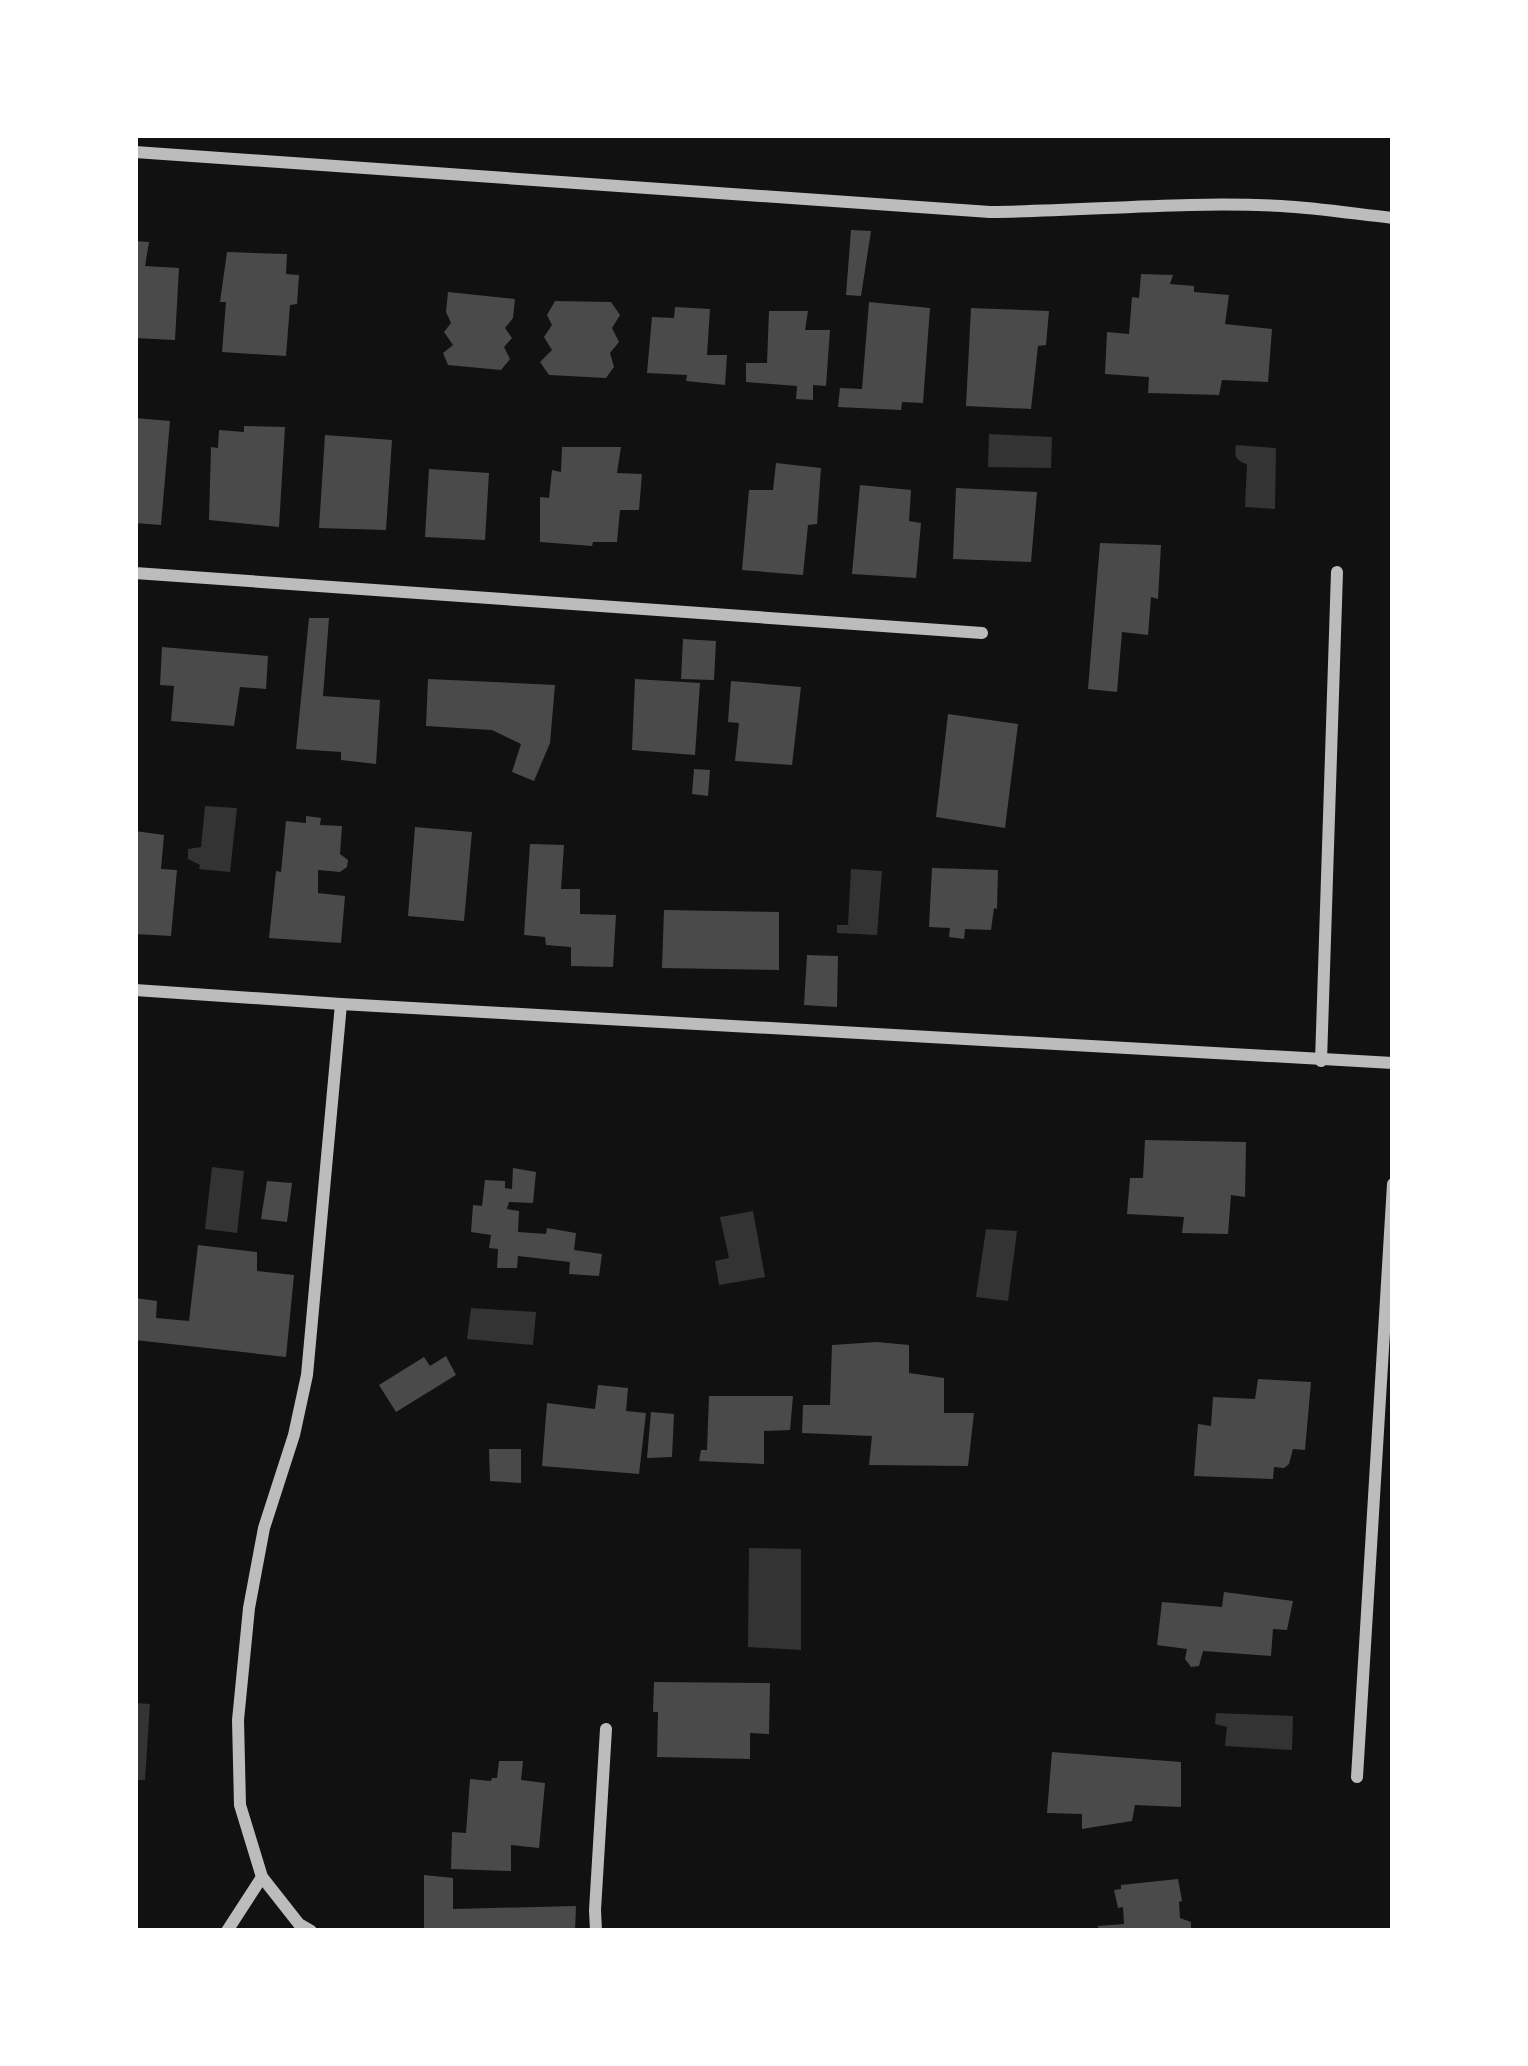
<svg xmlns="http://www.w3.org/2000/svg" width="1528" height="2066" viewBox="0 0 1528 2066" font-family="Karla,sans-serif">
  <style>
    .water { fill: #333 }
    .building { fill: #4a4a4a }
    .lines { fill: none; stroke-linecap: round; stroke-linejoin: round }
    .minor { stroke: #bcbcbc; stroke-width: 12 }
  </style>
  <rect width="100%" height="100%" fill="#111"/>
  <g class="water">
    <polygon points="989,434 1052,437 1051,468 988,467"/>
    <path d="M1236,445L1276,448L1275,509L1245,507L1247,464C1236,461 1234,456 1236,445Z"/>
    <polygon points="205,806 237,808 230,872 199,869 200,865 188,859 188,849 201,847"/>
    <polygon points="851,869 882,871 877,935 837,933 837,925 848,925"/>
    <polygon points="212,1167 244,1171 237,1233 205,1229"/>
    <polygon points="753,1211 765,1277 719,1285 715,1261 729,1258 720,1217"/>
    <polygon points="986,1229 1017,1231 1008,1301 976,1297"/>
    <polygon points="471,1308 536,1312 533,1345 467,1339"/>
    <polygon points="749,1548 801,1549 801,1650 748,1647"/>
    <polygon points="135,1703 150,1704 145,1780 135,1780"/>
    <polygon points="1216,1713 1293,1716 1292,1750 1225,1746 1227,1727 1215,1724"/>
  </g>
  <g class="building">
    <polygon points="851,230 871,231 861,296 846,295"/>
    <polygon points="135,241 149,242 145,266 179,268 175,340 135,338"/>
    <polygon points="227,252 287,254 286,274 299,275 297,304 290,305 286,356 222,352 226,302 220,302"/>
    <polygon points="1141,274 1173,275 1170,284 1194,286 1194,292 1229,295 1225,324 1272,329 1268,382 1222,380 1219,395 1148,393 1149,377 1105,374 1107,332 1129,334 1132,297 1139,298"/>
    <polygon points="448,292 515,299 513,318 505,328 512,338 504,347 510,359 501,370 448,365 443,353 453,345 444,332 451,323 446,312"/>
    <polygon points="555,301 611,302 620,315 612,328 619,342 610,353 614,367 606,378 549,375 540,362 552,350 544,337 552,325 547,315"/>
    <polygon points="869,302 930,308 923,403 902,402 901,410 838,407 840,388 862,389"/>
    <polygon points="675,307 710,309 707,355 727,355 725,385 686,381 687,375 647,373 652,317 674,318"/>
    <polygon points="971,308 1049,311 1046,345 1038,346 1031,409 966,406"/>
    <polygon points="769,311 808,311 805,330 830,330 826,386 813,385 813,400 796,399 797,386 746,382 746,363 767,363"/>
    <polygon points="135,418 170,421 161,525 135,523"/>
    <polygon points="244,426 285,427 279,527 209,520 211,447 218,448 219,430 244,432"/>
    <polygon points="325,435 392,440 386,530 319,528"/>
    <polygon points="562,447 621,447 617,473 642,474 639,510 620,510 617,542 593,542 592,546 540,542 540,497 549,498 552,470 561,472"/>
    <polygon points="776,463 821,468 817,524 808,525 803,575 742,570 749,490 773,490"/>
    <polygon points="429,469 489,473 485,540 425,537"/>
    <polygon points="860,485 911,490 909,521 921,523 916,578 852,574"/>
    <polygon points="956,488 1037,492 1031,562 953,559"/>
    <polygon points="1100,543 1161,545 1158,599 1151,597 1148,635 1122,632 1117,692 1088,689"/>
    <polygon points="309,618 329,618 323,696 380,700 376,764 341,760 341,752 296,749"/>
    <polygon points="683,639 716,641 714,680 681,679"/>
    <polygon points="162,647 268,656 266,689 240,687 234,726 171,721 174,686 160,685"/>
    <polygon points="428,679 555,685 550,743 534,781 512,772 521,744 492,730 426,726"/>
    <polygon points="635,679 700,683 695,755 632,750"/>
    <polygon points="731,681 801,687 792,765 735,761 739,723 728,722"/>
    <polygon points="948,714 1018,724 1005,828 936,817"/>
    <polygon points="694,769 710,770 708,796 692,794"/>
    <polygon points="306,816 321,818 320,825 342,826 340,854 348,860 347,867 340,872 318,870 318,893 345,896 341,943 269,938 276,871 281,872 286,821 306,823"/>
    <polygon points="415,827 472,832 464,921 408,916"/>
    <polygon points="135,831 164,835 161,869 177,870 171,936 135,934"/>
    <polygon points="530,844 564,845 561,889 580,889 580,914 616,915 613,967 571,966 571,947 546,945 545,937 524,935"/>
    <polygon points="932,868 998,870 997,909 994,908 991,930 965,929 964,939 949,937 950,928 929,927"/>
    <polygon points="664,910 779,912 779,970 662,968"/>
    <polygon points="807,955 838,956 837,1007 804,1005"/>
    <polygon points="1145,1140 1246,1142 1245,1197 1231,1195 1228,1234 1182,1233 1184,1217 1127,1214 1130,1178 1143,1178"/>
    <polygon points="513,1168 536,1172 533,1203 509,1202 507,1209 519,1211 518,1232 546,1234 547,1228 576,1233 574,1250 602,1254 599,1276 569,1274 570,1262 518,1256 517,1268 497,1268 498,1249 489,1248 491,1235 471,1232 473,1205 482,1206 485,1180 505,1181 505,1188 512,1189"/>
    <polygon points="267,1181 292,1183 287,1222 261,1219"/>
    <polygon points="198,1245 257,1252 257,1271 294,1275 286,1357 135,1340 135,1298 157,1301 156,1318 189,1321"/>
    <polygon points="877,1342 909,1345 909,1373 944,1378 944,1413 974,1413 968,1466 869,1465 872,1436 802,1433 803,1405 830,1405 832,1345"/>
    <polygon points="446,1356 456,1375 396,1412 379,1385 424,1357 430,1366"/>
    <polygon points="1258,1379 1311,1382 1305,1450 1293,1449 1289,1464 1284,1468 1274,1467 1273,1479 1194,1476 1198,1424 1211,1426 1213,1397 1255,1399"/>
    <polygon points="598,1385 628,1388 626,1411 646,1413 639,1474 542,1466 547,1403 595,1409"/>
    <polygon points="709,1396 793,1396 790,1430 764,1431 764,1464 699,1461 701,1450 707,1450"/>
    <polygon points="651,1412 674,1414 672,1457 647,1458"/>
    <polygon points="489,1449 521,1449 521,1483 490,1481"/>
    <polygon points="1224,1592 1293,1601 1287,1630 1273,1629 1271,1656 1203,1651 1199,1666 1191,1667 1185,1659 1187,1649 1157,1645 1162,1602 1222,1607"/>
    <polygon points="654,1682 770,1683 769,1734 750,1733 750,1759 657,1757 658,1712 653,1712"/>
    <polygon points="1052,1752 1181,1762 1181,1807 1135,1805 1132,1821 1082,1829 1082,1814 1047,1813"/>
    <polygon points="499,1761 523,1761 521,1780 545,1783 539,1848 511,1845 511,1871 451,1869 452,1832 466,1833 470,1779 491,1781 492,1778 497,1778"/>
    <polygon points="424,1875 453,1878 453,1909 576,1906 575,1931 424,1931"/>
    <polygon points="1178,1879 1182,1901 1179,1902 1180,1918 1191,1922 1191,1931 1099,1931 1098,1926 1124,1924 1123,1907 1118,1908 1114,1890 1121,1889 1121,1885"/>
  </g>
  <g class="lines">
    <g class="minor">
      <path d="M135,152L990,212C1087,211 1184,201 1281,206C1318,208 1356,214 1393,218"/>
      <polyline points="135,573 982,633"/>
      <polyline points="135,990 341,1004 1393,1063"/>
      <polyline points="1321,1061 1337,572"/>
      <polyline points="1357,1777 1393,1184"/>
      <polyline points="227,1931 262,1877"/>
      <polyline points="311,1931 299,1924 262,1877 240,1805 238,1720 249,1608 264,1528 294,1435 307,1375 341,1004"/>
      <polyline points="596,1931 595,1910 606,1729"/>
    </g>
  </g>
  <rect width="1528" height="2066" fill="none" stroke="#ffffff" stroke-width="276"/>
</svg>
